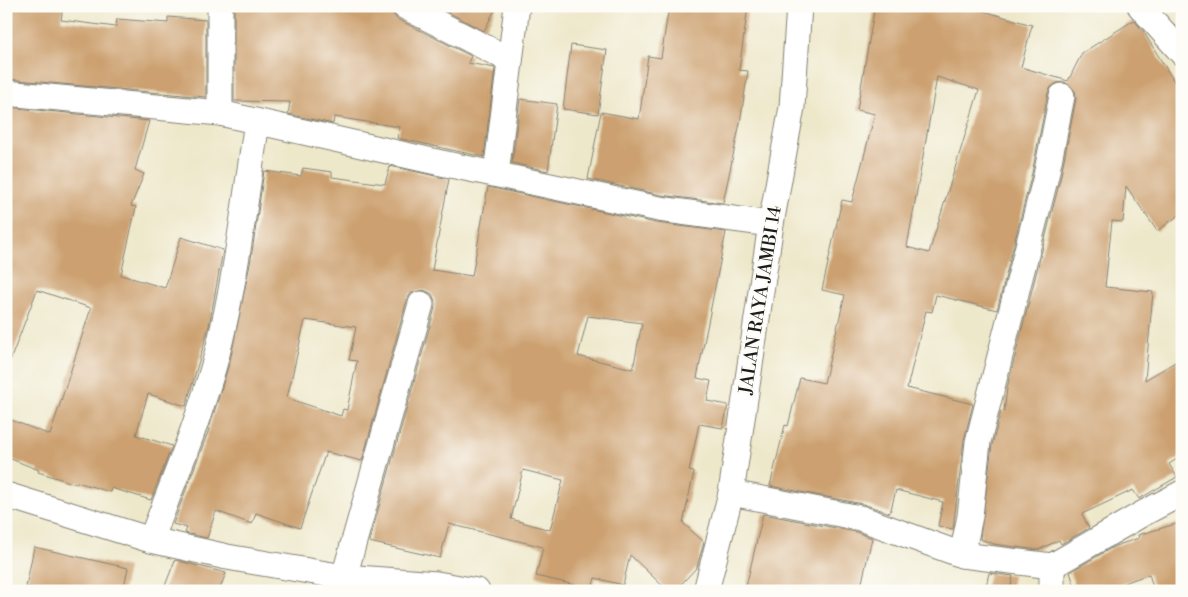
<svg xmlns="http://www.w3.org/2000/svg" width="1188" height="597" viewBox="0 0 1188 597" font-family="'Libre Bodoni',serif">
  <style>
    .building { fill: #cca06f; fill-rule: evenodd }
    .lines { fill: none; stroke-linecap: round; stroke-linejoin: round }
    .street-casing { stroke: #858274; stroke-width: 27 }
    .street { stroke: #fff; stroke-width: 25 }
    .labels { text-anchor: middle; stroke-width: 5; stroke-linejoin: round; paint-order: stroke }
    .street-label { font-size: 18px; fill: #1c1c1c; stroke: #fdfcf7 }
  </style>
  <rect width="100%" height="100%" fill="#fdfcf7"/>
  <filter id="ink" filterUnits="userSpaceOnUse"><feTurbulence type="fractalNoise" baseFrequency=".02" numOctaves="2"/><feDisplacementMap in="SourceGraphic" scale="10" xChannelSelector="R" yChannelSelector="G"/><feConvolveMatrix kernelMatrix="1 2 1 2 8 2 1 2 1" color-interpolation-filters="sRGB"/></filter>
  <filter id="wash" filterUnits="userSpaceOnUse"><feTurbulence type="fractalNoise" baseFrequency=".0096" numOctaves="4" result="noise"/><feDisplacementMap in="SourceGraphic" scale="20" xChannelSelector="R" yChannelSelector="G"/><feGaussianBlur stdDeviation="1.12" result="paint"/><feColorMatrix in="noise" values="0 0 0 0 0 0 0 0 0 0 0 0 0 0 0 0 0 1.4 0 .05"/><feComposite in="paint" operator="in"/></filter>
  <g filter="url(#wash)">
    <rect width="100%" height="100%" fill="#eee8cb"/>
    <g id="blocks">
      <g class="building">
        <polygon points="6,6 63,6 61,20 116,27 117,19 168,23 168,17 206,20 206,97 6,79"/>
        <polygon points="234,6 390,6 392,13 397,19 471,56 468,63 495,68 484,157 397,138 400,127 334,117 333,124 288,114 290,102 234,101"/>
        <polygon points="436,6 497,6 484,31"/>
        <polygon points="669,6 748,6 739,70 748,71 740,123 723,203 661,195 588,179 601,112 639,119 648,56 661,58"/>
        <path d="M875,6H966L1032,25L1021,67L1068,81L1082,53L1134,20L1143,31L1182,94V213L1157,231L1126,186L1123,222L1112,221L1105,287L1153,292L1145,380L1182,358V456L1169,464L1177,477L1139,499L1133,490L1082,514L1089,528L1061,544L1059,540L1038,550L994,544L980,539L992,445L1001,411L1004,412L1007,388L1060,180L1076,99L1075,91L1065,82L1057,83L1051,87L1048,93L1032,173L997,310L936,295L932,312L926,311L907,388L973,404L964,440L953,529L938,526L943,502L896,490L890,513L863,504L770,486L785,425L788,426L800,378L824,383L845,295L822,290L842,200L852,202L875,114L857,110ZM937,77L979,90L929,253L907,247Z"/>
        <polygon points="571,45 607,50 598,114 563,109"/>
        <polygon points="520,99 557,104 548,171 512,163"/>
        <polygon points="6,107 149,121 135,170 144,174 131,206 136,207 121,275 165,288 181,237 223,250 209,326 186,406 148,394 136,435 172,446 151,500 111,488 110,492 77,482 76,484 38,472 39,470 6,457 6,418 50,435 91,308 37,290 8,366 6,366"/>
        <path d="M390,166L449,179L432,270L472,276L488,187L656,223L726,232L697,378L711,381L707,401L728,405L723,428L699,424L689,471L694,472L683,523L704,542L697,567L675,591H668L630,555L623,585L595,578L592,589L536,576L543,547L449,524L440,558L369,542L435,308V301L432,294L424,290L411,293L407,300L362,461L326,452L300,528L256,513L252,524L216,511L207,538L185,533L187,528L173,524L208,432L230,361L251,259L264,171L301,176L303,168L332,172V177L385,184ZM588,316L642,323L633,369L578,356ZM305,320L356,327L349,360L357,361L347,410L343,409L341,416L287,398ZM523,470L563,480L550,530L511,519Z"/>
        <polygon points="763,514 856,532 872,538 860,591 745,591"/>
        <polygon points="1179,523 1182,535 1182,591 1154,591 1149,574 1102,591 1076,591 1070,572 1115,546 1139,538 1138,535"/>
        <polygon points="34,547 128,568 123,591 45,591 26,587"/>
        <polygon points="175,560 226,573 219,591 163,591"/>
        <polygon points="989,573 1013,576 1010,591 985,591"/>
      </g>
    </g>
  </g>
  <g filter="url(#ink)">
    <use href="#blocks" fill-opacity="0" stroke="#858274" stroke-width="1"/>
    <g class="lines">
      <g class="street-casing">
        <g id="street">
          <polyline points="220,6 220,113"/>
          <polyline points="404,6 510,60"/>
          <polyline points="1140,6 1182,53"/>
          <polyline points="6,93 220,113 432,161 659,209 771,224"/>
          <polyline points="496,174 517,6"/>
          <polyline points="731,493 860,518 962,555 1052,566 1142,514 1182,493"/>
          <polyline points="6,495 151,540 227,557 344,577 437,584 477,591"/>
          <path d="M151,540C174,480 199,420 216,358C236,281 245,200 257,122"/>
          <polyline points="962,555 970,516 978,442 1046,176 1062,96"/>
          <polyline points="344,577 421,304"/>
          <polyline points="706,591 731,493 771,224 792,107 799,6"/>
          <polyline points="1052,591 1052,566"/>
        </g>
      </g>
      <use href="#street" class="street"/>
    </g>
  </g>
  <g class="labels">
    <g class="street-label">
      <text transform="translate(760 300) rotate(-81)" y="6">JALAN RAYA JAMBI 14</text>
    </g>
  </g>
  <rect width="1188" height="597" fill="none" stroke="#fdfcf7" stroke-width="25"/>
</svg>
